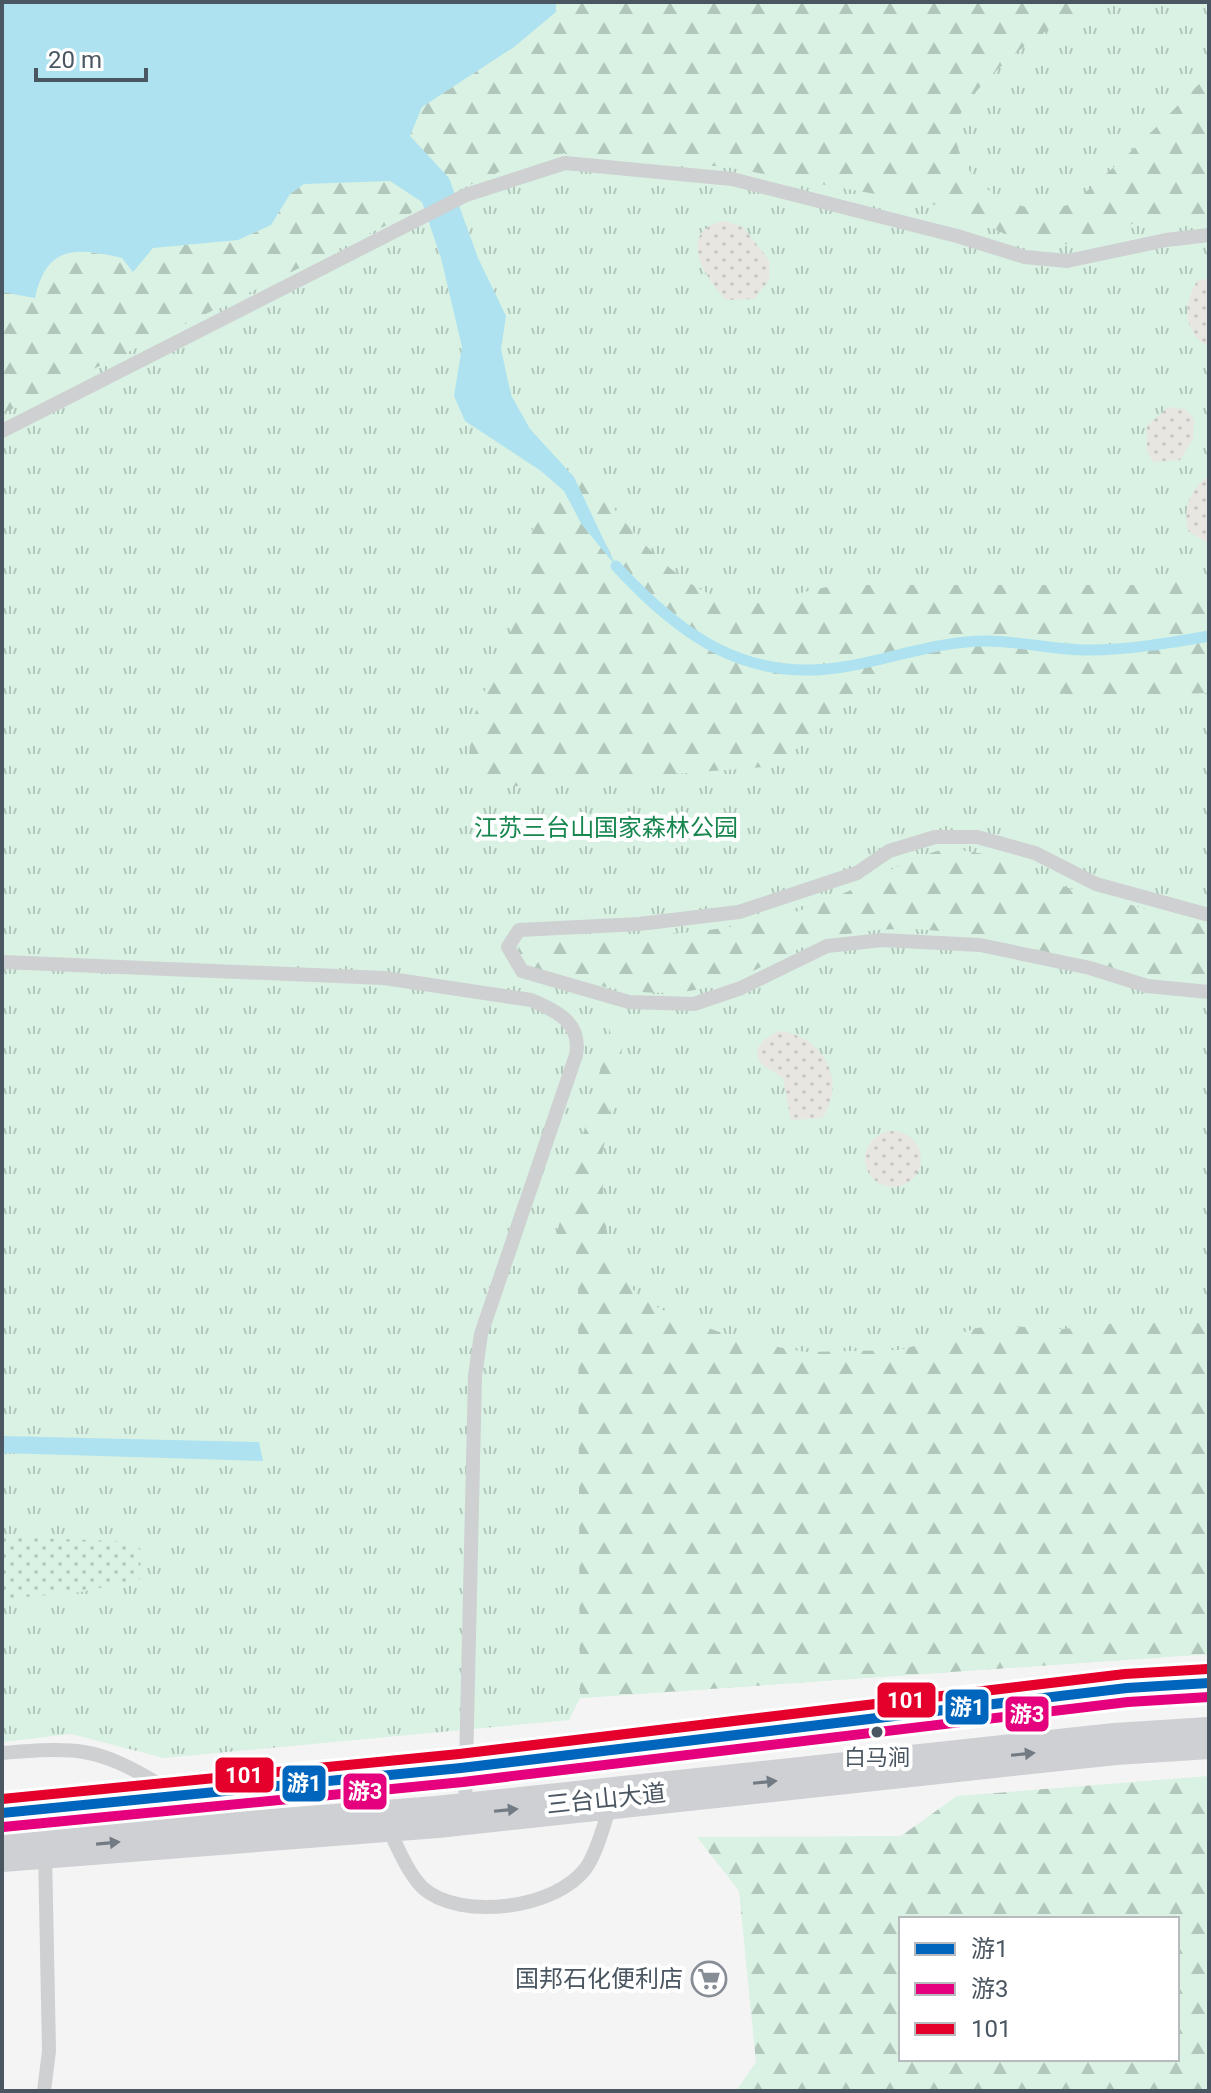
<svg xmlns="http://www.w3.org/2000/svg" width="1211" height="2093" viewBox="0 0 1211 2093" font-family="Roboto,'Noto Sans SC',sans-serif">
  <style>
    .grass { fill: url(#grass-tufts) }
    .forest { fill: url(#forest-firs); fill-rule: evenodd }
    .sand { fill: url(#sand-dots) }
    .garden { fill: url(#garden-dots) }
    .water { fill: #aee2f0 }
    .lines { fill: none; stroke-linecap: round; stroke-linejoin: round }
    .stream { stroke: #aee2f0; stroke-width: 11 }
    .service { stroke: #ced0d2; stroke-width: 14 }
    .secondary { stroke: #ced0d4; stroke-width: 42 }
    .bus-1-casing { stroke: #fff; stroke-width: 16 }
    .bus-2-casing { stroke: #fff; stroke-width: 16 }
    .bus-3-casing { stroke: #fff; stroke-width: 16 }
    .bus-1 { stroke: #0065bd; stroke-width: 10 }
    .bus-2 { stroke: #e5007d; stroke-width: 10 }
    .bus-3 { stroke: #e4002b; stroke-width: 10 }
    .oneway { fill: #727b84 }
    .bus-dot { fill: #4a5661; stroke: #fff; stroke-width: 3 }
    .labels { text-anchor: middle; stroke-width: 8; stroke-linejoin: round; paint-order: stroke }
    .bus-label { font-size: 22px; fill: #4a5661; stroke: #fff }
    .park-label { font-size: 24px; fill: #17864f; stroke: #fff }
    .street-label { font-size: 24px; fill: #4a5661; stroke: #fff }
    .poi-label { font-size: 24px; fill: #4a5661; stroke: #fff; text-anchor: end }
    .line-badge { stroke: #fff; stroke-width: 3 }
    .badge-label { font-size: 22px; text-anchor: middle; font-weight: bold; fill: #fff }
  </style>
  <defs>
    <pattern id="grass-tufts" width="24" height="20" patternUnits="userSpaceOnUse" patternTransform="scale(2)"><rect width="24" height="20" fill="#d9f2e3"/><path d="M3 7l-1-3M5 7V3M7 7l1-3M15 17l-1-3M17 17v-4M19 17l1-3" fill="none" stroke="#b2c7bb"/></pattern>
    <pattern id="forest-firs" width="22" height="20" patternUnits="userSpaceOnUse" patternTransform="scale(2)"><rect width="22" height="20" fill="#d9f2e3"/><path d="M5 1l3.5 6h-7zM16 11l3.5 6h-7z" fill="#b2c7bb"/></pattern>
    <pattern id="sand-dots" width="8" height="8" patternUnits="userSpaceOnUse" patternTransform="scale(2)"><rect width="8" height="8" fill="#e7e6e1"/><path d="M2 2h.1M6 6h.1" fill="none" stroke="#c8c7c4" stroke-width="1.8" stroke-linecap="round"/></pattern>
    <pattern id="garden-dots" width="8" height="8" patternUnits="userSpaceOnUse" patternTransform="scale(2)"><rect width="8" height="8" fill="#d9f2e3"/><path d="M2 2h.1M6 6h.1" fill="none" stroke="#b2c7bb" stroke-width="1.8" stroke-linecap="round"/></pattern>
  </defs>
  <rect width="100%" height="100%" fill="#f4f4f4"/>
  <polygon class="grass" points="2,2 1209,2 1209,1654 580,1698 569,1720 164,1758 71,1734 2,1742"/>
  <g class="forest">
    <path d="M556,2H1095C1083,16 1064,21 1048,30C1023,45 979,83 964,108C950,129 956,151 969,170C988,199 1039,220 1071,203C1081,198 1091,187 1099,180C1138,147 1173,110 1209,74V215L1152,216L1087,242L1049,246L1007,235L947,207L726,167L562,153L503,170L454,192L2,414V292L35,297L39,277L57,257L74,249L122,258L153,248L238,240L271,225L290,194L304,184L390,181L422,107L514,47L556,12Z"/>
    <path d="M585,470C620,519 689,612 759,603C787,599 813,587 842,585H1143L1209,574V693L1099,696L1055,693L1017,677L907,675L862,687L803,745L764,767L506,787L487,782L469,755L473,718L521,608L537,499Z"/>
    <path d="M949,848L989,855L1065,887L1209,926V984C1079,977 956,901 823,940C788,950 757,972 723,983C669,1001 616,991 562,977C541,971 521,970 518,945L525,938L540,935C634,938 738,937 826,901C869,884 904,858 949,848Z"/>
    <polygon points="617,1011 623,1045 601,1161 605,1220 612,1261 639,1297 672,1315 745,1341 805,1352 900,1350 989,1325 1063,1329 1117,1323 1209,1323 1209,1654 580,1698 578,1289 575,1244 556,1236 610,1033 606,1016"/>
    <path d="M1209,1776V2091H736L756,2062L739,1891L697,1837L901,1836L957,1796ZM901,1919H1177V2059H901Z"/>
  </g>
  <g class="sand">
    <path d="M725,221L743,227L769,260V280L754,299L726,300C704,278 675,229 725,221Z"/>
    <path d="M1209,278V347C1183,332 1182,306 1197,281Z"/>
    <polygon points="1168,407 1185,409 1194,419 1193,439 1180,460 1154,462 1147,452 1147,426"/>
    <path d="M1209,475V544L1188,531C1182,507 1191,490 1209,475Z"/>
    <path d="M781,1031C823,1037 848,1081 822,1118L791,1120L783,1078C777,1073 766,1069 761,1063C749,1048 768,1034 781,1031Z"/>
    <circle cx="893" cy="1159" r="28"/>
  </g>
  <polygon class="garden" points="6,1537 116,1541 141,1549 140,1579 81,1592 2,1599 2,1540"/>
  <g class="water">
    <path d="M2,2H556V12L514,47L422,107L410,136L449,178L478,258L506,316L501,349L511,395L530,429L574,477L616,566L582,525L564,491L541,471L465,421L454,396L462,347L441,258L422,202L390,181L304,184L290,194L271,225L238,240L153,248L133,272L122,258C78,248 47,243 35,298L2,292Z"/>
    <polygon points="2,1436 259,1442 263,1461 2,1453"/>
  </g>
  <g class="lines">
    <path class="stream" d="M616,566C680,636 748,685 849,666C894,658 939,641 986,641C1020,641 1054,650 1088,650C1129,650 1169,643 1209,636"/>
    <g class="service">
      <polyline points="2,431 466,195 565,163 732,179 957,236 1025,257 1067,261 1166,240 1209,235"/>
      <polyline points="1209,915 1096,884 1035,853 977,837 935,837 889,851 857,873 739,912 639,924 519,930 508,947 522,971 629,1002 694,1004 741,988 827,946 882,940 980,945 1090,968 1147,986 1209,992"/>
      <path d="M2,962L384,978L531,1000C557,1011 582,1023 576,1055L481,1334L475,1376L465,1810"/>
      <path d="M2,1753C77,1747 96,1746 162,1786"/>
      <path d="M386,1825C397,1844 407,1873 423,1888C460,1921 556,1909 586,1868C598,1851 603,1825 611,1805"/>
      <polyline points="44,2091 49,2051 45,1852"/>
    </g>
    <g class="secondary">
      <polyline points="2,1813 461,1768 1127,1688 1209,1683"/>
      <polyline points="2,1851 437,1817 1115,1744 1209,1738"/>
    </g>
    <g class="bus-1-casing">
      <polyline id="bus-1" points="2,1813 461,1768 1127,1688 1209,1683"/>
    </g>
    <g class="bus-2-casing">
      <polyline id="bus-2" points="3,1827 463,1782 1128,1702 1209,1697"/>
    </g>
    <g class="bus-3-casing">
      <polyline id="bus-3" points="2,1799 459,1754 1125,1674 1208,1669"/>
    </g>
    <use href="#bus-1" class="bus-1"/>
    <use href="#bus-2" class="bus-2"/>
    <use href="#bus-3" class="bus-3"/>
  </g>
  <defs><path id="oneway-solid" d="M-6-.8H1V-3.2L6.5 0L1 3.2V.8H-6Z" transform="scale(2)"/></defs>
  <g class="oneway">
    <use href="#oneway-solid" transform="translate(1023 1754) rotate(-6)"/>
    <use href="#oneway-solid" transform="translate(765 1782) rotate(-6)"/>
    <use href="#oneway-solid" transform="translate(506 1810) rotate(-6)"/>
    <use href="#oneway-solid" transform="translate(108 1843) rotate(-5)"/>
  </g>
  <defs>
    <g id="supermarket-ring" transform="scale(1.8)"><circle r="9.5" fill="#fff" stroke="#868d94" stroke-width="1.5"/><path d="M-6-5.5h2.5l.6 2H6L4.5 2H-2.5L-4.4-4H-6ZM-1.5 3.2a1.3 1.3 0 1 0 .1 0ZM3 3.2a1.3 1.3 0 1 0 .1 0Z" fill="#868d94"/></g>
  </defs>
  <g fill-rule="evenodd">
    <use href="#supermarket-ring" x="709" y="1979"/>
  </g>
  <circle class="bus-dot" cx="877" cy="1732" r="7"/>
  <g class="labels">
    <g class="bus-label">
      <text x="877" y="1765">白马涧</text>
    </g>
    <g class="park-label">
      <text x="606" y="836">江苏三台山国家森林公园</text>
    </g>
    <g class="street-label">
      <text transform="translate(606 1799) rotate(-6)" y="8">三台山大道</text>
    </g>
    <g class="poi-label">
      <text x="683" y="1987">国邦石化便利店</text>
    </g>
  </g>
  <g class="line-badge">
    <rect x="876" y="1681" width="61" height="38" rx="8" fill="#e4002b"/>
    <rect x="944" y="1688" width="46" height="38" rx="8" fill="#0065bd"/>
    <rect x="1004" y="1695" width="46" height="38" rx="8" fill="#e5007d"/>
    <rect x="214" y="1756" width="61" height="38" rx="8" fill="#e4002b"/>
    <rect x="281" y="1764" width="46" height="39" rx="8" fill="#0065bd"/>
    <rect x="342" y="1772" width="46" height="39" rx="8" fill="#e5007d"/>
  </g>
  <g class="badge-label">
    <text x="906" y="1708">101</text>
    <text x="967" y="1715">游1</text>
    <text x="1027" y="1722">游3</text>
    <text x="244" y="1783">101</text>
    <text x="304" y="1791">游1</text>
    <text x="365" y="1799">游3</text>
  </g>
  <rect width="1211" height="2093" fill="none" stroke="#4a5661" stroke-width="8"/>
  <rect x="899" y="1917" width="280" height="144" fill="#ffffff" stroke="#b7bbc0" stroke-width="2"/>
  <rect x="915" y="1943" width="40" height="12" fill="#0065bd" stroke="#b7bbc0" stroke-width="2"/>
  <text x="971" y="1957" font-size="24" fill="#4a5661">游1</text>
  <rect x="915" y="1983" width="40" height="12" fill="#e5007d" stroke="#b7bbc0" stroke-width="2"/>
  <text x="971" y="1997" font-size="24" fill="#4a5661">游3</text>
  <rect x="915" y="2023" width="40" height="12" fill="#e4002b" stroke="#b7bbc0" stroke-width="2"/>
  <text x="971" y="2037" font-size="24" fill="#4a5661">101</text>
  <path d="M36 68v12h110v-12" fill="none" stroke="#4a5661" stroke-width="4"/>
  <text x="48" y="68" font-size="24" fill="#4a5661" stroke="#ffffff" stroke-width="6" paint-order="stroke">20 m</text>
</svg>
